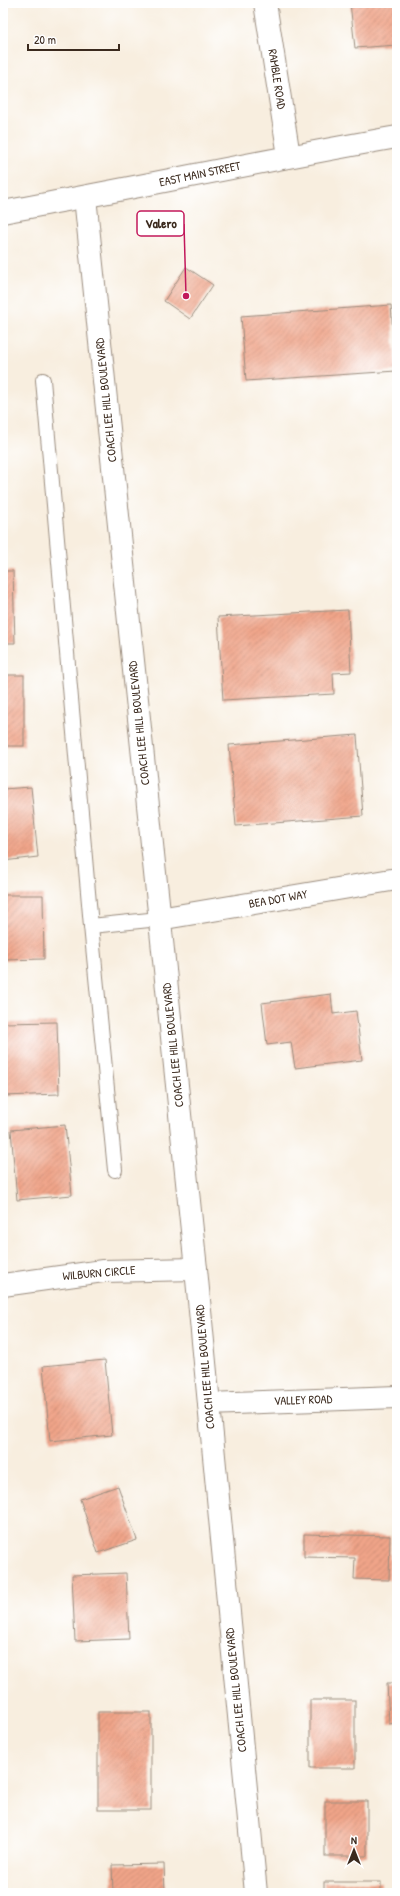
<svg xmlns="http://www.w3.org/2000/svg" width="400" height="1896" viewBox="0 0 400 1896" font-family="'Patrick Hand',sans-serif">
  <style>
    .building { fill: url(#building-hatch) }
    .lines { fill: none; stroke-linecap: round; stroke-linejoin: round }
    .lane-casing { stroke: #9a8c7e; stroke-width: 16 }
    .street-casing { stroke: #9a8c7e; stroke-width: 24 }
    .secondary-casing { stroke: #9a8c7e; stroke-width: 24 }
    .lane { stroke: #fff; stroke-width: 14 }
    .street { stroke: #fff; stroke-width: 22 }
    .secondary { stroke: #fff; stroke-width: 22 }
    .labels { text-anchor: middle; stroke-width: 4; stroke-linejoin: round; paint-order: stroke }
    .street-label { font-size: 12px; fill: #3b2a1e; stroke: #fff }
    .leader { fill: none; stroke: #c2185b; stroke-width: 1.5 }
    .callout-dot { fill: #c2185b; stroke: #fff; stroke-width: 1.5 }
    .callout { fill: #fff; stroke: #c2185b; stroke-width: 1.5 }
    .callout-label { font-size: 13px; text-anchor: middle; font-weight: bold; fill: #3b2a1e }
  </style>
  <defs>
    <pattern id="building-hatch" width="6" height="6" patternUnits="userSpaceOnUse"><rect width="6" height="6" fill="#f0a489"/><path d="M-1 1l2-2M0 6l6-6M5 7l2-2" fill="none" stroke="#c4866f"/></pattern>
  </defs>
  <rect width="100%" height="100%" fill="#fff"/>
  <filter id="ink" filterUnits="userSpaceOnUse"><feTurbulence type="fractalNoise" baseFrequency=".025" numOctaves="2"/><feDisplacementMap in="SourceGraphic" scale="8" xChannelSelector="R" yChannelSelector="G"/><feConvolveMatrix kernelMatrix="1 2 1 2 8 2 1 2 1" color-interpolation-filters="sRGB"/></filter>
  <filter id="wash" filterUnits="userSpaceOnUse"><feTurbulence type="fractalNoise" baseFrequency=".012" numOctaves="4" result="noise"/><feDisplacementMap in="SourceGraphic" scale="16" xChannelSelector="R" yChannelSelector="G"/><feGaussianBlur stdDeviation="0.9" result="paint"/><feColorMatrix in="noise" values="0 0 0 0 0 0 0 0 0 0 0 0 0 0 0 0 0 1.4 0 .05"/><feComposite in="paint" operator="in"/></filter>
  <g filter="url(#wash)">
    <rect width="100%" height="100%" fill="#f8eedf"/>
    <g id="blocks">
      <g class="building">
        <polygon points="350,3 397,3 397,45 355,48"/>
        <polygon points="186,267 213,285 190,319 164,301"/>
        <polygon points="391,305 396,371 246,381 241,316"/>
        <polygon points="3,571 13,571 15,643 3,643"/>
        <polygon points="348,610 351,672 333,673 334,694 223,700 218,617"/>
        <rect x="3" y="675" width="21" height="71"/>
        <polygon points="357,735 363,816 236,826 229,745"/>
        <polygon points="31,787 38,857 3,861 3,789"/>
        <polygon points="3,895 43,895 44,959 3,960"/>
        <polygon points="331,994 333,1014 356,1011 362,1060 295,1068 291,1042 267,1045 262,1003"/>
        <polygon points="57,1022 59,1094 4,1096 3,1023"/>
        <polygon points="65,1125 72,1195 17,1200 11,1130"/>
        <polygon points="105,1360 112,1435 50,1441 43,1366"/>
        <polygon points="118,1486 137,1540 98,1553 80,1499"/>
        <polygon points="304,1534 390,1536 389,1580 354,1579 355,1558 304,1557"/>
        <polygon points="126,1573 129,1639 75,1641 72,1575"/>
        <polygon points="387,1683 397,1683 397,1723 389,1724"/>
        <rect x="310" y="1700" width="45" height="68"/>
        <rect x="98" y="1712" width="53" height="98"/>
        <rect x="325" y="1801" width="42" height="55"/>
        <polygon points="164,1864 165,1893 113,1893 112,1865"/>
        <rect x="324" y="1882" width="57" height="11"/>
      </g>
    </g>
  </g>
  <g filter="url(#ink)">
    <use href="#blocks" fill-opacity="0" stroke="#9a8c7e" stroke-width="1"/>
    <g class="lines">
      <g class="lane-casing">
        <g id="lane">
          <polyline points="43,380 91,926 115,1170"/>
          <polyline points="91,926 159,919"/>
        </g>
      </g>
      <g class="street-casing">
        <g id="street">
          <polyline points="265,3 289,156"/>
          <polyline points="159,919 397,879"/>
          <polyline points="3,1285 103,1271 196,1269"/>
          <polyline points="209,1404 397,1397"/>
        </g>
      </g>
      <g class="secondary-casing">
        <g id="secondary">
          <polyline points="85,197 196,1269 256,1893"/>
          <path d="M3,212C135,188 265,160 397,137"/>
        </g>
      </g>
      <use href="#lane" class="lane"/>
      <use href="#street" class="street"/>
      <use href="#secondary" class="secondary"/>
    </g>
  </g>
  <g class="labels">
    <g class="street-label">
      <text transform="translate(277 79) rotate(81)" y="4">RAMBLE ROAD</text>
      <text transform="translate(200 174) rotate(-12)" y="4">EAST MAIN STREET</text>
      <text transform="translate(106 400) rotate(-96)" y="4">COACH LEE HILL BOULEVARD</text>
      <text transform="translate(139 723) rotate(-96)" y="4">COACH LEE HILL BOULEVARD</text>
      <text transform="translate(278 899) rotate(-10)" y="4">BEA DOT WAY</text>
      <text transform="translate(173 1045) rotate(-96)" y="4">COACH LEE HILL BOULEVARD</text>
      <text transform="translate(99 1273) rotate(-5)" y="4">WILBURN CIRCLE</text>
      <text transform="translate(205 1367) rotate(-95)" y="4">COACH LEE HILL BOULEVARD</text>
      <text transform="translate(303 1400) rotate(-2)" y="4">VALLEY ROAD</text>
      <text transform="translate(236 1690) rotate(-96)" y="4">COACH LEE HILL BOULEVARD</text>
    </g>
  </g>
  <path class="leader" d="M186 296L184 224"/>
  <circle class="callout-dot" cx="186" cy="296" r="4"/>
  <rect class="callout" x="137" y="211" width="47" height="25" rx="4"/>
  <g class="callout-label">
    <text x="161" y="228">Valero</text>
  </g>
  <rect width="400" height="1896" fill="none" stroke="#fff" stroke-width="16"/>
  <g transform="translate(354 1850)" stroke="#ffffff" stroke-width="3" paint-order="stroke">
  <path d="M0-3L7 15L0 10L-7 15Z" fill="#3b2a1e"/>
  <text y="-6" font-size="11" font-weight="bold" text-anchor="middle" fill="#3b2a1e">N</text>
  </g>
  <path d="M28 44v6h91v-6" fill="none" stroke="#3b2a1e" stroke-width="2"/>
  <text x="34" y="44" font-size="12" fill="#3b2a1e" stroke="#ffffff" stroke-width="3" paint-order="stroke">20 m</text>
</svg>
